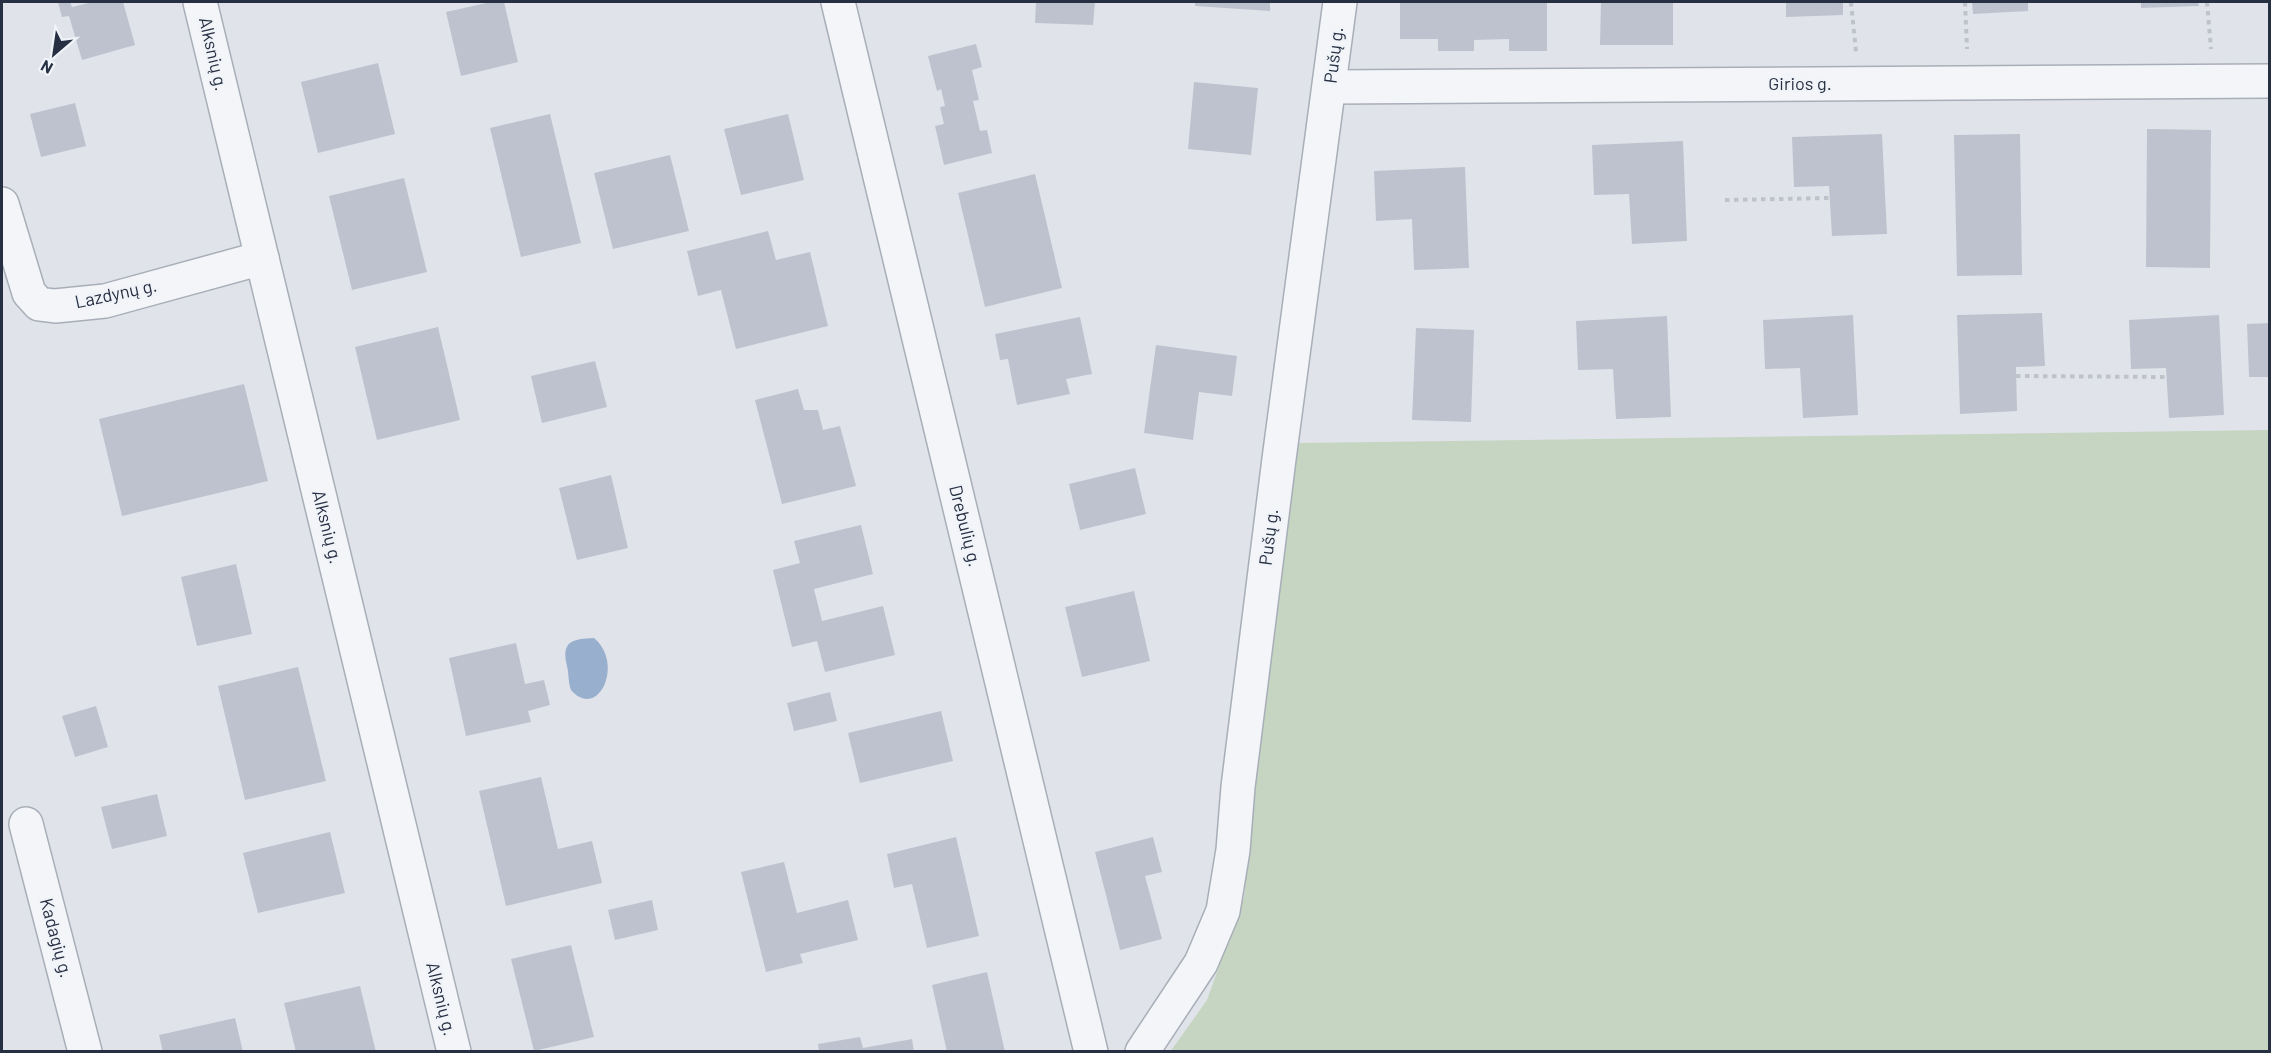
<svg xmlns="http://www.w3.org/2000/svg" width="2271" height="1053" viewBox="0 0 2271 1053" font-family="Barlow,sans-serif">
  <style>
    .green { fill: #c5d5c1 }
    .water { fill: #98afcd }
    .building { fill: #bdc2ce }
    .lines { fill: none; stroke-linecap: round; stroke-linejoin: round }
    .minor-casing { stroke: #a8aeb8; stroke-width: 36 }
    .path { stroke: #bec2c9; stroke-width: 4; stroke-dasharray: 4.5 4.5; stroke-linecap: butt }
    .minor { stroke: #f3f5f8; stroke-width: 33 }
    .labels { text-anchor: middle; stroke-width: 4.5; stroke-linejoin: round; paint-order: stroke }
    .street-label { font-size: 18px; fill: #273043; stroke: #f0f3f8 }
  </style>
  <rect width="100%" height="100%" fill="#e0e4ea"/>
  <polygon class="green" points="2269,430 2269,1051 1170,1052 1207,1000 1244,897 1262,724 1298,443"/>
  <path class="water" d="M594,638C625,664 598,721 571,690C568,682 569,674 567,666C561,641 572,639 594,638Z"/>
  <g class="building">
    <polygon points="58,2 70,2 72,7 93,2 123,2 135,45 82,60 69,16 62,17"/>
    <polygon points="491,2 504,2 518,62 461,76 446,12"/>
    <polygon points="1036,2 1095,2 1093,25 1035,23"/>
    <polygon points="1195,2 1270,2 1270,11 1195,6"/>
    <polygon points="1400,2 1547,2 1547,51 1509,51 1509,39 1474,40 1474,51 1438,51 1438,39 1400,39"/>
    <polygon points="1601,2 1673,2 1673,45 1600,45"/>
    <polygon points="1786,2 1843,2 1843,15 1786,17"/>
    <polygon points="1972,2 2028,2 2028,11 1973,14"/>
    <polygon points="2141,2 2198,2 2199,6 2141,8"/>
    <polygon points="976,44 982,67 972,70 979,100 973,101 980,131 987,130 992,153 944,165 935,126 944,124 940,107 945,106 941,89 937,91 928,56"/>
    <polygon points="378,63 395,134 318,153 301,82"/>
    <polygon points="1194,82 1258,88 1251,155 1188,149"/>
    <polygon points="75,103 86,146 41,157 30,114"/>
    <polygon points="550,114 581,243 521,257 490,128"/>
    <polygon points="788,114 804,180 741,195 724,129"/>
    <polygon points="2147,129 2211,130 2210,268 2146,267"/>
    <polygon points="1882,134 1887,234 1832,236 1829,186 1794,187 1792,137"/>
    <polygon points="2020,134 2022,275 1957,276 1954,135"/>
    <polygon points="1683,141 1687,241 1632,244 1629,194 1594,195 1592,145"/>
    <polygon points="670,155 689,231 613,249 594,173"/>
    <polygon points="1465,167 1469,268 1414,270 1412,219 1376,221 1374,171"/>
    <polygon points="1035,174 1062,288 985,307 958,193"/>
    <polygon points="404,178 427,272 352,290 329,196"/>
    <polygon points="768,231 776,260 810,252 828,326 736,349 721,290 698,296 687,251"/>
    <polygon points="2042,313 2045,366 2016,367 2017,411 1960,414 1957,315"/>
    <polygon points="1853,315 1858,415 1803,418 1800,368 1765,369 1763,320"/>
    <polygon points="2219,315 2224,415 2169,418 2166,368 2131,369 2129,320"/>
    <polygon points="1667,316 1671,417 1616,419 1613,369 1578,370 1576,321"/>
    <polygon points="1080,317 1092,374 1066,379 1070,394 1017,405 1008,359 1000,360 995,334"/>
    <polygon points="2270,323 2270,377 2249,377 2247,324"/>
    <polygon points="438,327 460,420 377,440 355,347"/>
    <polygon points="1416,328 1474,330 1471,422 1412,420"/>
    <polygon points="1156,345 1237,356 1232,396 1199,392 1193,440 1144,433"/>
    <polygon points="595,361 607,407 542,423 531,376"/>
    <polygon points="244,384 268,481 122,516 99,419"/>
    <polygon points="798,389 804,410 818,410 823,430 840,426 856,486 782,504 755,400"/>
    <polygon points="1135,468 1146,514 1080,530 1069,484"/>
    <polygon points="611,475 628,548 577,560 559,488"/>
    <polygon points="861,525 873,574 814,589 822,621 883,606 895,655 825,672 817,641 792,647 773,570 800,563 794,541"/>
    <polygon points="236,564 252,634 197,646 181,577"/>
    <polygon points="1134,591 1150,661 1082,677 1065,607"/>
    <polygon points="516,643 525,684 544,680 550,705 528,711 531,722 466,736 449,658"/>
    <polygon points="298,667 326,781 245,800 218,686"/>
    <polygon points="830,692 837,721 794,731 787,703"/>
    <polygon points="96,706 108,747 75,757 62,716"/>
    <polygon points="941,711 953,761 860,783 848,733"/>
    <polygon points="541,777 558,849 592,841 602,883 506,906 479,791"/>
    <polygon points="157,794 167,836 112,849 101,807"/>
    <polygon points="330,832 345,893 258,913 243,853"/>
    <polygon points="956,837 979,936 927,948 912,884 894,888 887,854"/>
    <polygon points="1153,837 1162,872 1145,876 1162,939 1120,950 1095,852"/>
    <polygon points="784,862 797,913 848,900 858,940 800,954 803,963 766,972 741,872"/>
    <polygon points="652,900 658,930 615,940 608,910"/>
    <polygon points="571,945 594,1037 534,1051 511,959"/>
    <polygon points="987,972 1005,1052 947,1052 932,985"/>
    <polygon points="360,986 376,1052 296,1052 284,1003"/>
    <polygon points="235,1018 243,1052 163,1052 159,1035"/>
    <polygon points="860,1037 863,1048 912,1039 914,1052 819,1052 818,1044"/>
  </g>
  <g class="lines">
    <g class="minor-casing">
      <g id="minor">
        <polyline points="200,2 454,1052"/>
        <polyline points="838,2 1091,1052"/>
        <polyline points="1330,87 2270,81"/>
        <polyline points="2,204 29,293 39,304 55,306 105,301 262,258"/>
        <polyline points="26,824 85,1052"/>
        <polyline points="1142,1052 1201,963 1223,911 1233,850 1238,787 1279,459 1340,2"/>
      </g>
    </g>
    <g class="path">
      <polyline points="1851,2 1856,52"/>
      <polyline points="1965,2 1967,49"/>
      <polyline points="2207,2 2211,49"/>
      <polyline points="2268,152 2270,152"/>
      <polyline points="2268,184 2270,184"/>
      <polyline points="1725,200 1830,198"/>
      <polyline points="2269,218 2270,218"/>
      <polyline points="2016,376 2166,377"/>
    </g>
    <use href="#minor" class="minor"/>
  </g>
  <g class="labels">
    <g class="street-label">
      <text transform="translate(213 54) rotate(77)" y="6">Alksnių g.</text>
      <text transform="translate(1334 55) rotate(-83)" y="6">Pušų g.</text>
      <text x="1800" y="90">Girios g.</text>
      <text transform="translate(116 294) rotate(-12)" y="6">Lazdynų g.</text>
      <text transform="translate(965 526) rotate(76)" y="6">Drebulių g.</text>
      <text transform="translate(327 527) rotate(76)" y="6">Alksnių g.</text>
      <text transform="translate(1269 537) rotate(-83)" y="6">Pušų g.</text>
      <text transform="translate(56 938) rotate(75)" y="6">Kadagių g.</text>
      <text transform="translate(441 999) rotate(76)" y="6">Alksnių g.</text>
    </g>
  </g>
  <rect width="2271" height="1053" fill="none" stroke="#273043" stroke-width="6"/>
  <g transform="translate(54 54) rotate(209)" stroke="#f0f3f8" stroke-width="4.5" paint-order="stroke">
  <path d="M0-4.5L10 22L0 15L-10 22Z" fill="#273043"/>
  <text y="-9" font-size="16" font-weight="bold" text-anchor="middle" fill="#273043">N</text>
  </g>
</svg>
